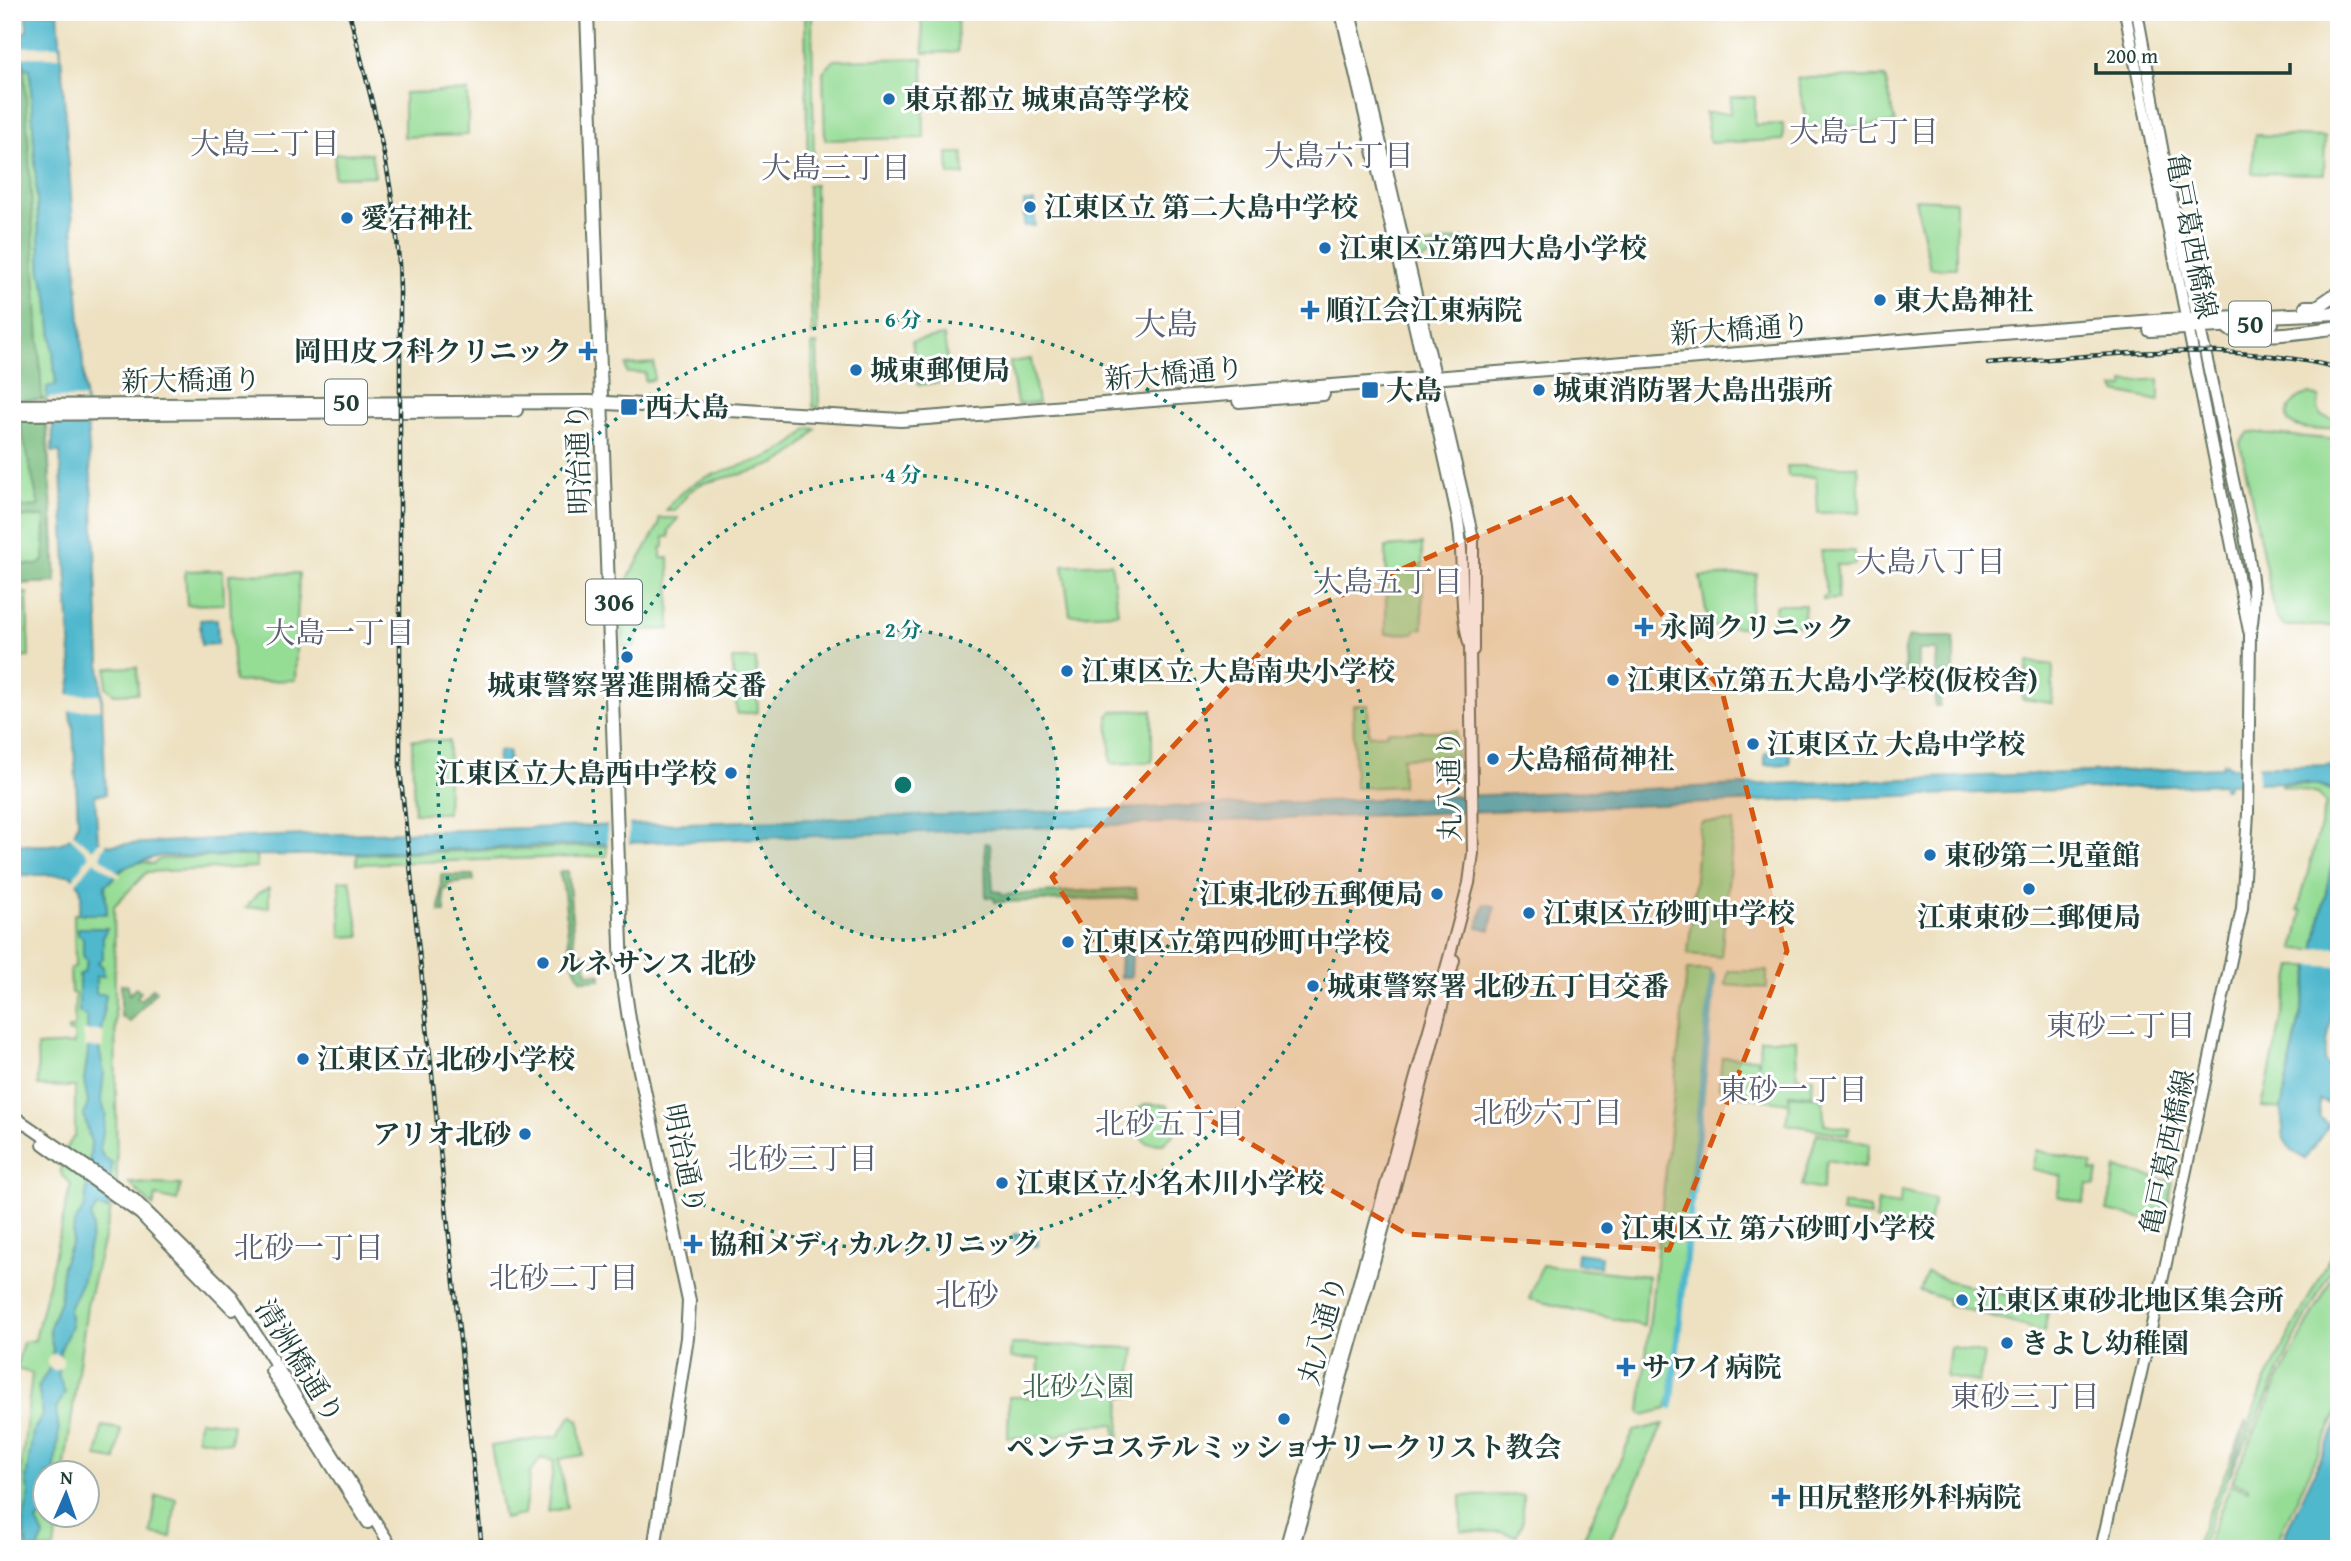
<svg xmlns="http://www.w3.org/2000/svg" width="2351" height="1561" viewBox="0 0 2351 1561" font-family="'Gentium Book Plus','Noto Serif JP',serif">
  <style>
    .green { fill: #95dc95; stroke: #5a8c64; stroke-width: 2 }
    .forest { fill: #78bc7e; stroke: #4c7c59; stroke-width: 2 }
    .water { fill: #4fb8cd; stroke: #377a80; stroke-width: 2 }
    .pier { fill: #ede1c1 }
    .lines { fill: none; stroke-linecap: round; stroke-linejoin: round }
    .canal { stroke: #4fb8cd; stroke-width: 7 }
    .secondary-casing { stroke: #677665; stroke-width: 14 }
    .primary-casing { stroke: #677665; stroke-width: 16 }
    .secondary { stroke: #fff; stroke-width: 10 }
    .primary { stroke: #fff; stroke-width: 12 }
    .rail-casing { stroke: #1f3d34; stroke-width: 4.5 }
    .rail { stroke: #fff; stroke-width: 2; stroke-dasharray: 5; stroke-linecap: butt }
    .marked { fill: #d45610; fill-opacity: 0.2; stroke: #d45610; stroke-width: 5; stroke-dasharray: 14 9; stroke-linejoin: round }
    .ring { fill: none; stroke: #0f766e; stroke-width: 3.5; stroke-dasharray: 3.5 7 }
    .poi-dot { fill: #1f6fb2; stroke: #fff; stroke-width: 2.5 }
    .labels { text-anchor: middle; stroke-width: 6; stroke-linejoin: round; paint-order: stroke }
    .shield { fill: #fff; stroke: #627771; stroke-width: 2 }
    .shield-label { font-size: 26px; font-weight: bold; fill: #1f3d34 }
    .poi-label { font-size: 28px; font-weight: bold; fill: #1f3d34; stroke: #fff; text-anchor: start }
    .street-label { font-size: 28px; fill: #1f3d34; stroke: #fff }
    .park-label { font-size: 28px; fill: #3c654c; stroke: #fff }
    .neighbourhood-label { font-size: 30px; fill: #5b6070; stroke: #fff }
    .quarter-label { font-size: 32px; fill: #5b6070; stroke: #fff }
    .centre { fill: #0f766e; stroke: #fff; stroke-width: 3.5 }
    .ring-label { font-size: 21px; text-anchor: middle; font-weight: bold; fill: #0f766e; stroke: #fff; stroke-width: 6; stroke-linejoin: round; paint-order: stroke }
  </style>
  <rect width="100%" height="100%" fill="#fff"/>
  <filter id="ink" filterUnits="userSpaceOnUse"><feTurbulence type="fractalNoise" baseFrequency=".0143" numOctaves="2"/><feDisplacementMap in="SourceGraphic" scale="14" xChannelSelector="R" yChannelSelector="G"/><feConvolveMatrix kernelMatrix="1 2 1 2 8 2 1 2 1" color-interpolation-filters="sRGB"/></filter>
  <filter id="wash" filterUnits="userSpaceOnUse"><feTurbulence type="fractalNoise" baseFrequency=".00686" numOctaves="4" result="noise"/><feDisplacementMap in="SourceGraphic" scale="28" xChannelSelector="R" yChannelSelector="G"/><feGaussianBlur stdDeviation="1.57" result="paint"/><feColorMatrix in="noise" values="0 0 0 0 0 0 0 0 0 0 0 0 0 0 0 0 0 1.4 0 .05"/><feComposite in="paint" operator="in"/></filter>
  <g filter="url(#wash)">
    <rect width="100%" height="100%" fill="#ede1c1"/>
    <g class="green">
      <polygon points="805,12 812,12 814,175 808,175"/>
      <polygon points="957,16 958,52 924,53 921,17"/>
      <polygon points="12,57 21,57 30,68 41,274 48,296 56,386 47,387 47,400 12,400"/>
      <polygon points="923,58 924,138 825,140 823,72 834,60"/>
      <polygon points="1885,77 1895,123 1808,130 1797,78"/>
      <polygon points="468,91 468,135 404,137 404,93"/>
      <polygon points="1731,97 1755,97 1755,125 1783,124 1783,140 1710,143 1705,113 1730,113"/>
      <polygon points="2255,135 2325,137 2324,174 2252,173"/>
      <polygon points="371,153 375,176 334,177 335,154"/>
      <polygon points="963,153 964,175 949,175 948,153"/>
      <polygon points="808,185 815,185 817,333 812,335"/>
      <polygon points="1915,199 1956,201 1956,268 1930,268"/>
      <polygon points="1462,238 1452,248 1417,262 1414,248"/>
      <polygon points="944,336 950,381 918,385 912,341"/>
      <polygon points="812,344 817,344 819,408 813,407"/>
      <polygon points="1031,359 1038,403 1017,404 1010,362"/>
      <polygon points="654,363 654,380 645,381 645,373 627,373 626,365"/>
      <polygon points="2159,379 2159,401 2116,392 2114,388 2124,387 2124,382"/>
      <path d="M2310,394L2319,398L2318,408L2321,416L2337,420L2333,426C2321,432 2298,430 2288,421C2284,408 2297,395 2310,394Z"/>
      <polygon points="12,421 47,426 56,582 12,584"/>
      <path d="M808,428L816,429C784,473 749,470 701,484L689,492L675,511H666C698,457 771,476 808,428Z"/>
      <polygon points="2249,432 2339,440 2339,626 2284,626 2276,617 2240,443"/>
      <polygon points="1787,466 1858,466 1860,512 1818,513 1816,477 1788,476"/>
      <polygon points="659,518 678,518 669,530 669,537 664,537 664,547 661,548 661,558 669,558 670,629 637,630 635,647 623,647 622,589 659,525"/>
      <polygon points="2240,528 2246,557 2247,588 2234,530"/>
      <polygon points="1422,544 1423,628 1415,630 1414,633 1386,634 1386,547"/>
      <polygon points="1821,551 1855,551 1855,565 1837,565 1838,599 1823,600 1822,597 1828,594 1822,572"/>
      <polygon points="1111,563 1118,613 1070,615 1063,565"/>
      <polygon points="223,570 224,604 187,605 185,571"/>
      <polygon points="299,573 295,680 234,682 229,574"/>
      <polygon points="1757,574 1747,627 1709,627 1700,577"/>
      <polygon points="12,593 27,593 29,657 12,658"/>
      <polygon points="1776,605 1805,605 1803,626 1771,626"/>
      <polygon points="732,659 756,659 758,712 737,714"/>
      <polygon points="2028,662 2053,665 2052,703 2022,699"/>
      <polygon points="137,667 138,693 114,694 106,687 107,668"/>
      <polygon points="1353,705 1368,705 1369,735 1387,734 1387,731 1456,731 1457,756 1402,758 1402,786 1355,788"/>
      <polygon points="1152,710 1152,762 1111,764 1108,716 1113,711"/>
      <polygon points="412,740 449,741 447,813 414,813"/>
      <polygon points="2281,784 2319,785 2339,794 2339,847 2335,848 2316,950 2294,949 2302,911 2298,910 2326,803 2318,794 2281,786"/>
      <polygon points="1703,822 1734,822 1721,957 1688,954 1700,824"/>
      <polygon points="607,846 607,856 357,864 357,855"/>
      <path d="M256,855L257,867L147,872L114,906L117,1186L87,1306L64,1473L46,1474V1516H58L54,1549H12L32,1373L16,1369L23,1342L35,1340L71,1184L62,1176C57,1160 66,1147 75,1135V1087L38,1086L37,1046L74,1044V1032H68V1028H74L75,994L71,993L70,968L75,967L74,914H107L105,886C120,872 131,857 153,864L160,859Z"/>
      <polygon points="350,880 360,936 341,937 339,881"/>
      <polygon points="269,888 269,907 246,908 258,893"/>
      <polygon points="2293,966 2310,966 2281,1109 2262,1107"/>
      <polygon points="1687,970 1711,970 1711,974 1670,1394 1667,1409 1643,1415 1640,1412"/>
      <polygon points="1728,971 1767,971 1767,988 1726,985"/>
      <polygon points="1760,1039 1796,1039 1797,1077 1813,1077 1812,1095 1789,1094 1789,1101 1790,1095 1823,1098 1824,1124 1849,1128 1848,1135 1786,1124 1789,1103 1739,1096 1739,1090 1719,1088 1722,1057 1756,1058 1759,1064"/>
      <polygon points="1145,1104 1167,1105 1175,1120 1174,1134 1163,1144 1147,1143 1138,1135 1132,1135 1134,1112"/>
      <polygon points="1817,1133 1870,1144 1864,1167 1827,1160 1822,1190 1802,1186"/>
      <polygon points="2036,1150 2092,1164 2091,1171 2098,1172 2095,1186 2087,1185 2083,1203 2057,1196 2062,1176 2032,1169"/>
      <polygon points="2116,1168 2173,1182 2165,1223 2107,1211"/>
      <polygon points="129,1183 181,1185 177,1201 156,1196 153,1207"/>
      <polygon points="1902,1191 1934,1199 1927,1233 1875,1220 1878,1202 1899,1205"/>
      <polygon points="1843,1204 1869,1209 1870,1217 1842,1213"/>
      <polygon points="2339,1236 2339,1254 2291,1346 2230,1475 2264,1384 2336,1245 2332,1241"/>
      <polygon points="2339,1264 2339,1410 2273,1549 2205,1549 2231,1484 2248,1490 2248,1487 2232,1481 2276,1385"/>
      <polygon points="1542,1265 1648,1276 1644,1326 1529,1299"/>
      <polygon points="1927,1272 1946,1280 2049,1306 2044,1332 1947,1304 1948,1300 1920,1291"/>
      <polygon points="1011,1344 1135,1348 1129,1397 1121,1397 1119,1443 1116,1443 1115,1424 1082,1426 1059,1436 1008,1438 1009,1397 1038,1397 1039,1359 1010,1358"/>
      <polygon points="1954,1347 1984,1354 1979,1382 1946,1377 1950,1348"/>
      <polygon points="572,1415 579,1421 583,1455 559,1459 567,1508 547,1512 554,1461 541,1458 530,1473 524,1514 504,1519 491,1446 558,1436"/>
      <polygon points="199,1420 233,1424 230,1443 197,1438"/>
      <polygon points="2247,1420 2226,1483 2200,1549 2194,1549"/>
      <polygon points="1663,1424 1606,1549 1578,1549 1634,1431"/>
      <polygon points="102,1426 121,1429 116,1460 97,1457"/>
      <polygon points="1523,1495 1523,1520 1516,1536 1503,1532 1461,1531 1461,1496"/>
      <polygon points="156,1496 176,1498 171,1537 151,1534"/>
    </g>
    <g class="forest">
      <polygon points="12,57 21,57 24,61 42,400 12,400 12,354 16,354 13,282 20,282"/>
      <polygon points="19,419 46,419 56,582 12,584 12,564 37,565 44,561 45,517 12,517 12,508 39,506"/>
      <polygon points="1909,637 1954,637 1954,673 1942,672 1940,706 1935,706 1937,650 1918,650 1917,694 1913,694 1912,688 1904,689 1905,645"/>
      <polygon points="985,843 990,844 993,891 1001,892 1002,895 1136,888 1137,898 995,902 994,898 986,897"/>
      <path d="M561,871H568L575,954L584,953L587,973L601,974V979L582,980C562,960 571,903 559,873Z"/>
      <polygon points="441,875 473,875 474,881 448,884 448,889 443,890 445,912 440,912"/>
      <polygon points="121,984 128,985 129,995 135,988 141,992 137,997 141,1000 153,988 156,991 130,1022 121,1016"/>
    </g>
    <g class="water">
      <path d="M26,12H58L93,506L106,794L95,795L98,840L110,845L248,837L1065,811L2222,767L2223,763H2227L2228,767L2339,765V794C2321,776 2254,784 2228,784L2227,789H2223V784L303,855L159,856L124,867L105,886L107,914H78C82,900 85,886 70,875H12V844C35,844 76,854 78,820L73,726C68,710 68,692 72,676L60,452H52L53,425C45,416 47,399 47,387L56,385L48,296L41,274L30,69L24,68V61H21L20,36L27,30Z"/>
      <polygon points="1024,202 1034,202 1035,226 1024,226"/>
      <polygon points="217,619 218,644 201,645 200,620"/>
      <polygon points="498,751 509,751 508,775 497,775"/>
      <polygon points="1790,752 1790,764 1765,765 1765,753"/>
      <polygon points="2339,847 2339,990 2335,995 2324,1061 2339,1080 2339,1104 2333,1106 2319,1100 2320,1118 2329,1125 2305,1159 2291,1150 2284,1139 2281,1109 2335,848"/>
      <polygon points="1484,904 1495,906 1490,930 1478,927"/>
      <polygon points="78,928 107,928 103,936 103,958 98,962 103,967 104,976 96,976 96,994 106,994 99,1048 104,1073 101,1100 106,1114 100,1150 104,1158 112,1163 108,1210 97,1207 91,1216 93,1227 81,1283 69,1309 71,1326 60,1351 58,1374 65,1393 56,1409 59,1431 54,1473 46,1474 45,1512 37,1522 44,1536 38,1549 27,1549 23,1522 29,1495 26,1480 33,1431 43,1415 38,1387 49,1369 53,1350 49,1330 60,1300 62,1266 72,1242 74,1224 85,1206 91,1143 84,1116 88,1102 84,1081 88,1052 87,1017 79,1012 79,975 84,972 87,962 83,955 83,938 78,934"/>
      <polygon points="1121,953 1132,954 1131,977 1120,977"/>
      <polygon points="1014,1234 1038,1235 1038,1246 1014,1245"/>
      <polygon points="1577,1253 1601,1256 1600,1267 1576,1264"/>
      <polygon points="2339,1420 2339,1549 2278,1549"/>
    </g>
    <g class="pier">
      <polygon points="59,46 60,57 21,57 20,47"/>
      <polygon points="47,398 84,398 86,424 49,424"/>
      <polygon points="100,694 101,709 66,711 66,695"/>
      <polygon points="2258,763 2258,785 2238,785 2238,764"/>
      <polygon points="629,821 629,844 608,845 607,822"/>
      <polygon points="71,832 92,849 103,839 108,840 100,856 121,875 118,878 94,861 75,884 72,881 89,855 68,835"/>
      <polygon points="2339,947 2339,967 2307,965 2312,949"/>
      <polygon points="83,1031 103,1031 103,1048 85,1047"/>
      <circle cx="55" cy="1362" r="8"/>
    </g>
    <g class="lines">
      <polyline class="canal" points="1671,1406 1713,977"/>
    </g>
  </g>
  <g filter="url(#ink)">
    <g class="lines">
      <g class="secondary-casing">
        <g id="secondary">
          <polyline points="1350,12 1473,538 1473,650"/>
          <polyline points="2125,12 2249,631"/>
          <polyline points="12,1115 134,1199 232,1296 393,1549"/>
          <polyline points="43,1144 140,1214 233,1310"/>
          <polyline points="271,1371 368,1523"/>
          <path d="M1285,1549L1450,954L1469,883L1473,853L1470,646C1457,604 1466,558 1457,515C1421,347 1379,180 1341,12"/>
          <polyline points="1293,1549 1392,1198 1454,960"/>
          <path d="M2101,1549L2169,1250L2242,908L2248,813L2250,634C2258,600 2250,563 2244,530L2170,191L2137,12"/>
        </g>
      </g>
      <g class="primary-casing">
        <g id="primary">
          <polyline points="587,12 622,972 629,1019 689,1301 687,1338 654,1549"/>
          <polyline points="2306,307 2317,307 2339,292"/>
          <path d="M2229,329C2266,340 2301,332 2339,327"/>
          <polyline points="2150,330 2272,323"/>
          <polyline points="1239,401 1323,394"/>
          <polyline points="12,406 590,402 901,420 2167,320 2339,313"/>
          <polyline points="13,414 516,410"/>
        </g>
      </g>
      <use href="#secondary" class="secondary"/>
      <use href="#primary" class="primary"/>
      <g class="rail-casing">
        <g id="rail">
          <path d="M349,12C373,105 399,194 400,291V770L482,1549"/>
          <path d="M1988,364C2106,355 2223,339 2339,368"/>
        </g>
      </g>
      <use href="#rail" class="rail"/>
    </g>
  </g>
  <path class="marked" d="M1569,496L1722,691L1787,951L1669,1250L1407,1234L1203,1116L1052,877L1294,616Z"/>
  <circle cx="903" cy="785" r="155" fill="#0f766e" fill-opacity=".12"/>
  <g class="ring">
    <circle cx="903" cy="785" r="155"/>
    <circle cx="903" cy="785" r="310"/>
    <circle cx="903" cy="785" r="465"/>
  </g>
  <g class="poi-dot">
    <circle cx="889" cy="99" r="7"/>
    <circle cx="1030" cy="207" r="7"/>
    <circle cx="347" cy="218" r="7"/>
    <circle cx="1325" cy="248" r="7"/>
    <circle cx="1880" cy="300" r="7"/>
    <path d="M1306.5 299.5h7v7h7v7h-7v7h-7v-7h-7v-7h7z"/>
    <path d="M584.5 340.5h7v7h7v7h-7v7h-7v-7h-7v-7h7z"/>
    <circle cx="856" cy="370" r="7"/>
    <rect x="1361" y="381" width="18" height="18" rx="3.5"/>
    <circle cx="1539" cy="390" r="7"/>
    <rect x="620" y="398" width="18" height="18" rx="3.5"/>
    <path d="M1640.5 616.5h7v7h7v7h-7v7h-7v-7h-7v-7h7z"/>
    <circle cx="627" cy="657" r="7"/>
    <circle cx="1067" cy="671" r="7"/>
    <circle cx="1613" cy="680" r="7"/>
    <circle cx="1753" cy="744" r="7"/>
    <circle cx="1493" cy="759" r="7"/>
    <circle cx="731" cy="773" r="7"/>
    <circle cx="1930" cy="855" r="7"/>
    <circle cx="2029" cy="889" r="7"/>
    <circle cx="1437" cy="894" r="7"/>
    <circle cx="1529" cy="913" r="7"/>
    <circle cx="1068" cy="942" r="7"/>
    <circle cx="543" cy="963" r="7"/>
    <circle cx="1313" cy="986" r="7"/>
    <circle cx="303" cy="1059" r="7"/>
    <circle cx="525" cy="1134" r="7"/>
    <circle cx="1002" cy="1183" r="7"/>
    <circle cx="1607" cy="1228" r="7"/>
    <path d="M689.5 1233.5h7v7h7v7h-7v7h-7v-7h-7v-7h7z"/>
    <circle cx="1962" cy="1300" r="7"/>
    <circle cx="2007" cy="1343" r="7"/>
    <path d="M1622.5 1356.5h7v7h7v7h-7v7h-7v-7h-7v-7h7z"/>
    <circle cx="1284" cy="1419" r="7"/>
    <path d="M1777.5 1486.5h7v7h7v7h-7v7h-7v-7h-7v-7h7z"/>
  </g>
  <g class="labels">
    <g class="shield">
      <rect x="2229" y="301.5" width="42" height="45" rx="5"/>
      <rect x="325" y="379.5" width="42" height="45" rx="5"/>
      <rect x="586" y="579.5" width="56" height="45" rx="5"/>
    </g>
    <g class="shield-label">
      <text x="2250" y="333">50</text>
      <text x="346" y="411">50</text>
      <text x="614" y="611">306</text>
    </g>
    <g class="poi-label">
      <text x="903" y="109">東京都立 城東高等学校</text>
      <text x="1044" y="217">江東区立 第二大島中学校</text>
      <text x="361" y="228">愛宕神社</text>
      <text x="1339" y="258">江東区立第四大島小学校</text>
      <text x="1894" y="310">東大島神社</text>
      <text x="1326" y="320">順江会江東病院</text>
      <text x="572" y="361" text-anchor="end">岡田皮フ科クリニック</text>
      <text x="870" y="380">城東郵便局</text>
      <text x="1386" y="400">大島</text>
      <text x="1553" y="400">城東消防署大島出張所</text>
      <text x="645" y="417">西大島</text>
      <text x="1660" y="637">永岡クリニック</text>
      <text x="1081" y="681">江東区立 大島南央小学校</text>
      <text x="1627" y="690">江東区立第五大島小学校(仮校舎)</text>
      <text x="627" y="695" text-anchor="middle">城東警察署進開橋交番</text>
      <text x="1767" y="754">江東区立 大島中学校</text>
      <text x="1507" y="769">大島稲荷神社</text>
      <text x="717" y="783" text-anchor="end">江東区立大島西中学校</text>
      <text x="1944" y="865">東砂第二児童館</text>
      <text x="1423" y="904" text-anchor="end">江東北砂五郵便局</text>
      <text x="1543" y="923">江東区立砂町中学校</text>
      <text x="2029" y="927" text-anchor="middle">江東東砂二郵便局</text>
      <text x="1082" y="952">江東区立第四砂町中学校</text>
      <text x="557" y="973">ルネサンス 北砂</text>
      <text x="1327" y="996">城東警察署 北砂五丁目交番</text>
      <text x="317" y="1069">江東区立 北砂小学校</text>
      <text x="511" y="1144" text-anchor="end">アリオ北砂</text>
      <text x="1016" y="1193">江東区立小名木川小学校</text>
      <text x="1621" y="1238">江東区立 第六砂町小学校</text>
      <text x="709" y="1254">協和メディカルクリニック</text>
      <text x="1976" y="1310">江東区東砂北地区集会所</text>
      <text x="2021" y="1353">きよし幼稚園</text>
      <text x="1642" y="1377">サワイ病院</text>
      <text x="1284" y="1457" text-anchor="middle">ペンテコステルミッショナリークリスト教会</text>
      <text x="1797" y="1507">田尻整形外科病院</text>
    </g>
    <g class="street-label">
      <text transform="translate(2192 236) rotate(79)" y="10">亀戸葛西橋線</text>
      <text transform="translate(1740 329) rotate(-4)" y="10">新大橋通り</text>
      <text transform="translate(1174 373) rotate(-5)" y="10">新大橋通り</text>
      <text transform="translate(191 380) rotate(-1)" y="10">新大橋通り</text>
      <text transform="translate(578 459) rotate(-92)" y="10">明治通り</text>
      <text transform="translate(1449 786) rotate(-91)" y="10">丸八通り</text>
      <text transform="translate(2167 1152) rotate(-78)" y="10">亀戸葛西橋線</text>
      <text transform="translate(685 1159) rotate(78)" y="10">明治通り</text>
      <text transform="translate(1322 1330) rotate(-75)" y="10">丸八通り</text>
      <text transform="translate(300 1361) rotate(58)" y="10">清洲橋通り</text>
    </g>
    <g class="park-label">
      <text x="1078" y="1396">北砂公園</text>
    </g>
    <g class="neighbourhood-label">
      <text x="1864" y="142">大島七丁目</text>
      <text x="265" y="154">大島二丁目</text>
      <text x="1339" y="166">大島六丁目</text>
      <text x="836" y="178">大島三丁目</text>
      <text x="1931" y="572">大島八丁目</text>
      <text x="1388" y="592">大島五丁目</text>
      <text x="340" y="643">大島一丁目</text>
      <text x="2121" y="1036">東砂二丁目</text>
      <text x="1793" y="1100">東砂一丁目</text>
      <text x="1548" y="1123">北砂六丁目</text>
      <text x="1170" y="1134">北砂五丁目</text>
      <text x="803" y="1169">北砂三丁目</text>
      <text x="309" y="1258">北砂一丁目</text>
      <text x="564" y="1288">北砂二丁目</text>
      <text x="2025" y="1407">東砂三丁目</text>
    </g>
    <g class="quarter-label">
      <text x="1166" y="335">大島</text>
      <text x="967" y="1306">北砂</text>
    </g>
  </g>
  <circle cx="903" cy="785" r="10" class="centre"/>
  <g class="ring-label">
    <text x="903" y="327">6 分</text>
    <text x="903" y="482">4 分</text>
    <text x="903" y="637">2 分</text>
  </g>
  <rect width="2351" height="1561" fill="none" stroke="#fff" stroke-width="42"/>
  <g transform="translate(66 1494) rotate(2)"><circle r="33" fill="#ffffff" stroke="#a5b1ae" stroke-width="2"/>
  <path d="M0-5L12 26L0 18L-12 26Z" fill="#1f6fb2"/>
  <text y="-10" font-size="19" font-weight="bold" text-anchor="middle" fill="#1f3d34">N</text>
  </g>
  <path d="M2096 63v10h194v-10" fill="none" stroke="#1f3d34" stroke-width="3.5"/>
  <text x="2106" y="63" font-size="21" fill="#1f3d34" stroke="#ffffff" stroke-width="5" paint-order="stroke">200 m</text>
</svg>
